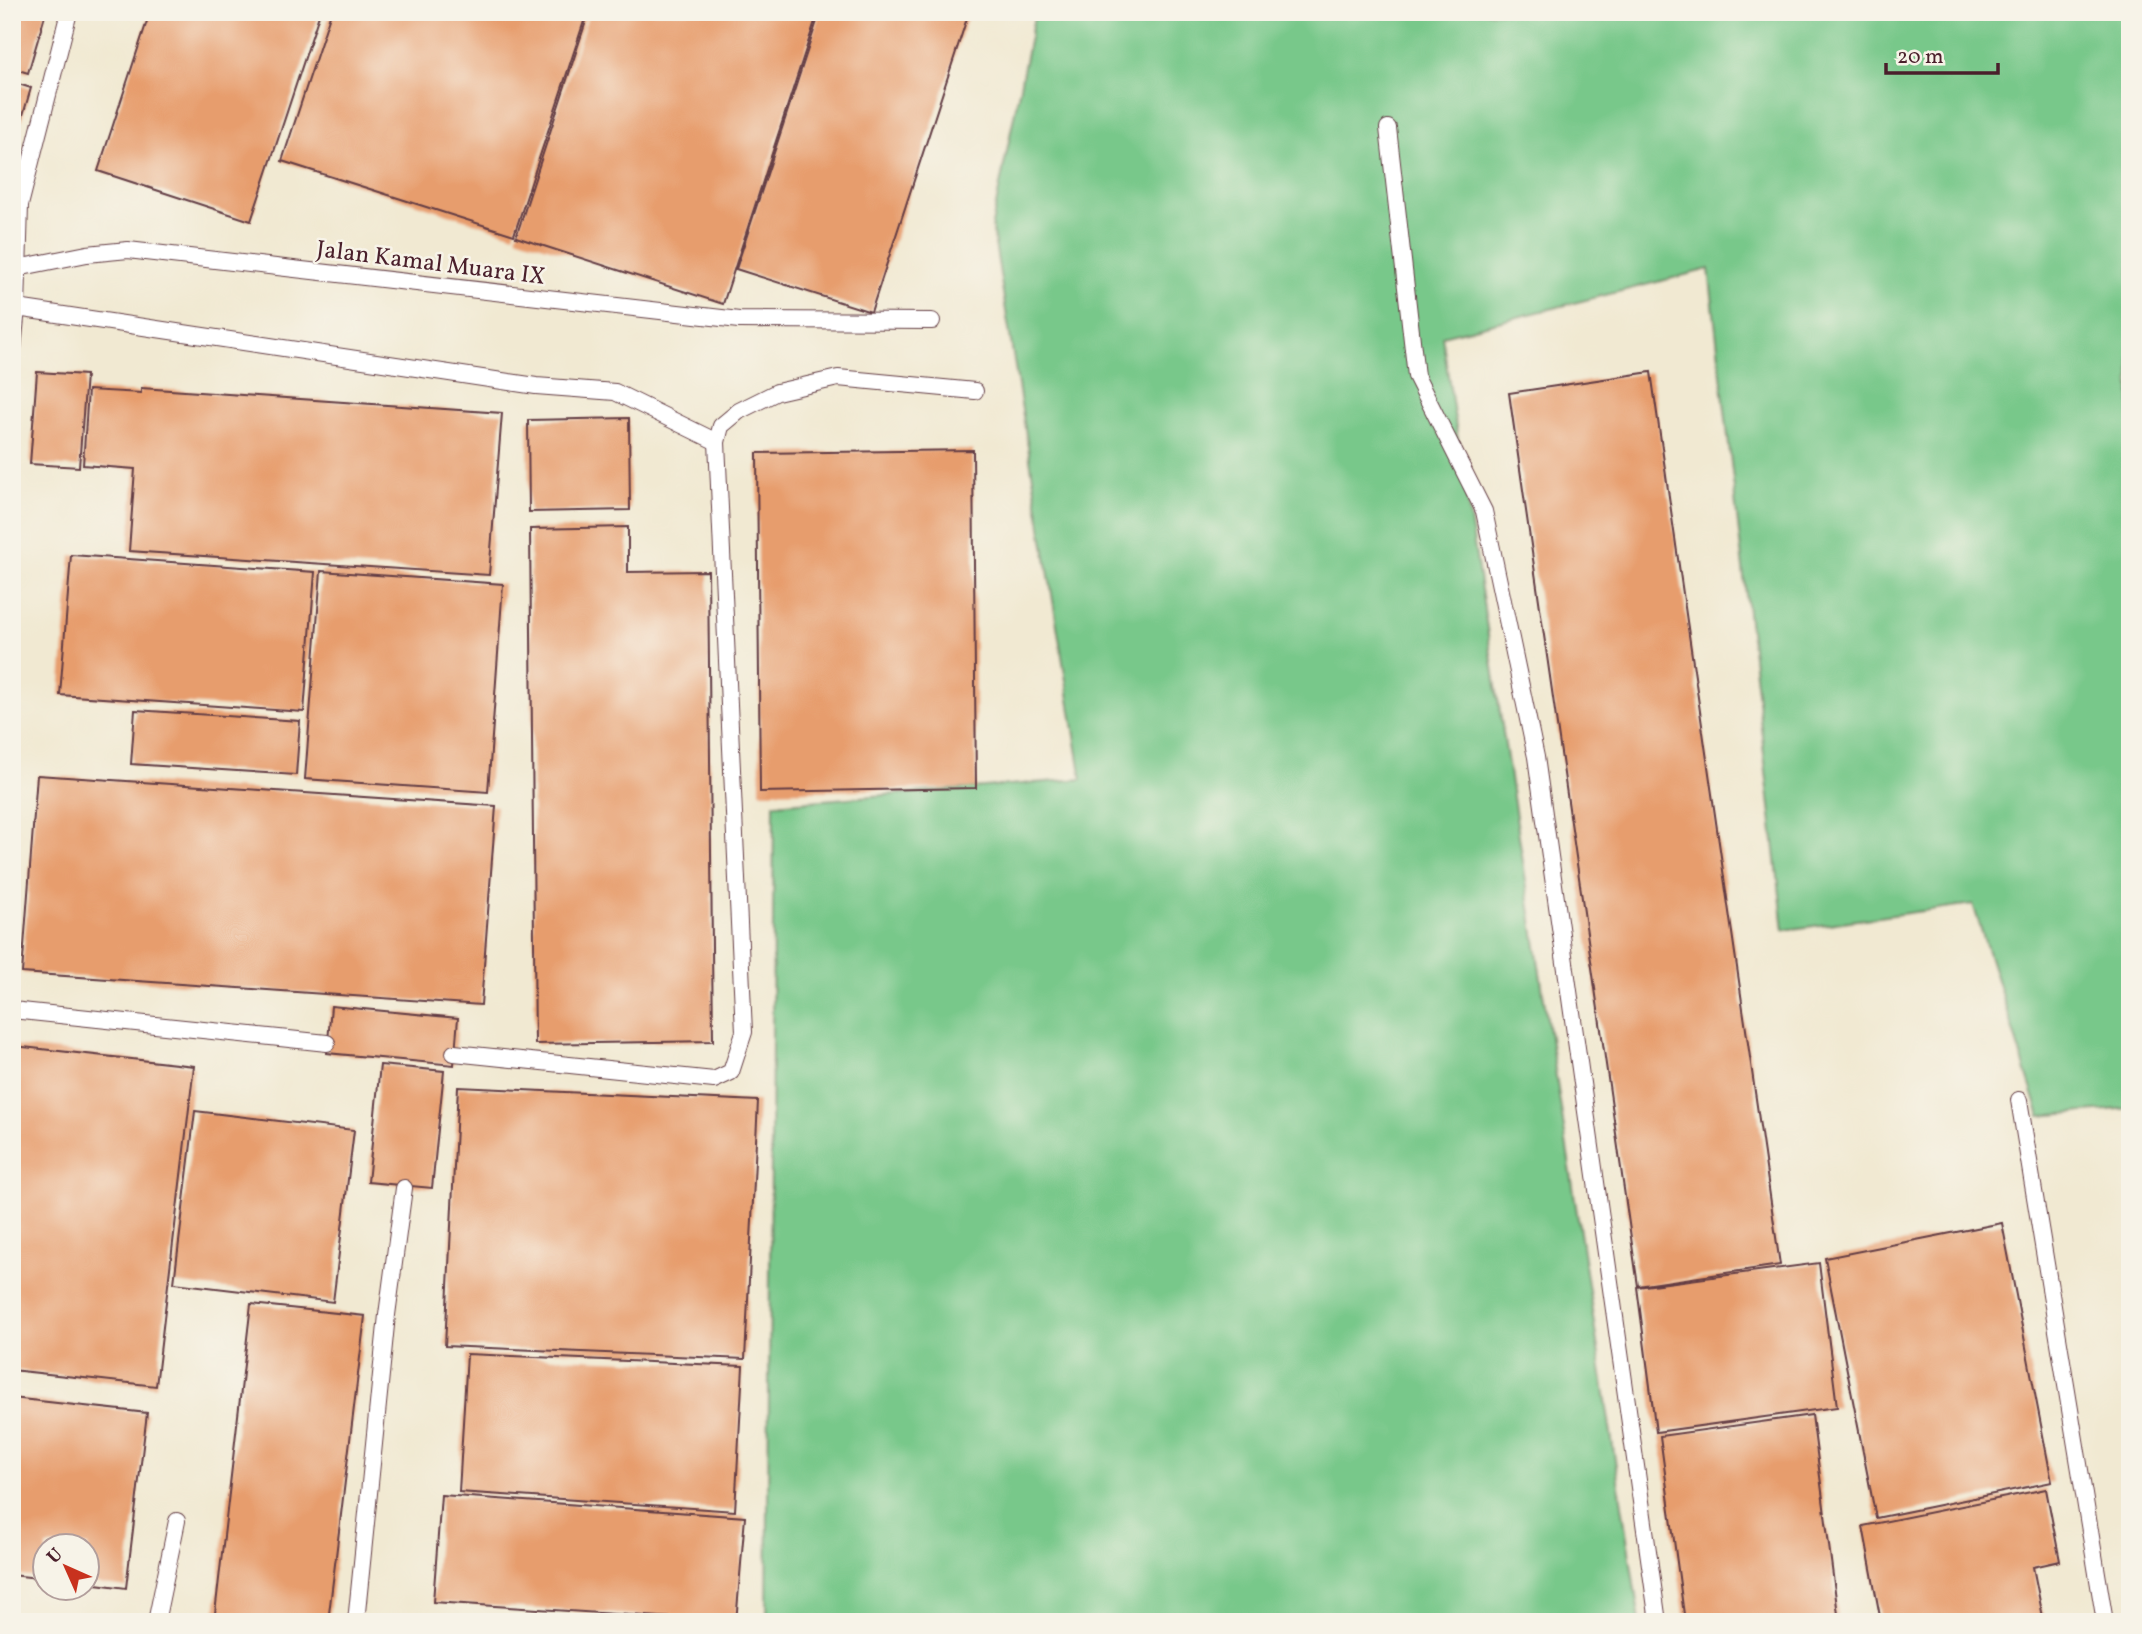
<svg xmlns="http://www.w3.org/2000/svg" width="2142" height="1634" viewBox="0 0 2142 1634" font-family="Vollkorn,serif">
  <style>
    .green { fill: #78c88a; stroke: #61745a; stroke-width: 2 }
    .building { fill: #e79d6d }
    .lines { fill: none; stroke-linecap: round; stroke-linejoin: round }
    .lane-casing { stroke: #633d44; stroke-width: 18 }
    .lane { stroke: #fff; stroke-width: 16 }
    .labels { text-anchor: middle; stroke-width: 5; stroke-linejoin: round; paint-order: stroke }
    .street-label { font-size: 24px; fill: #4a1f2b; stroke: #f7f3e8 }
  </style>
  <rect width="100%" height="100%" fill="#f7f3e8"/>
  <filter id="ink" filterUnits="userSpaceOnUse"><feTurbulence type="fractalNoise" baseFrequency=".0143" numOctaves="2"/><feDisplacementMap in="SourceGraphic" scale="14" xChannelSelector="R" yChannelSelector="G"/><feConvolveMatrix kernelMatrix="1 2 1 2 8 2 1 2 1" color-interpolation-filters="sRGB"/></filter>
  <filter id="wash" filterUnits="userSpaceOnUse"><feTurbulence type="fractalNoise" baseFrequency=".00686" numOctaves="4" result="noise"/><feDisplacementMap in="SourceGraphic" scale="28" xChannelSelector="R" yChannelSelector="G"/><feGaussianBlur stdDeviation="1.57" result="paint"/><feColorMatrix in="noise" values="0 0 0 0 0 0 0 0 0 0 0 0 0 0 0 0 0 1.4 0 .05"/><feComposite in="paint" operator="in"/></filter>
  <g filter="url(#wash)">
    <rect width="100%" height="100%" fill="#f1e9d2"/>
    <polygon class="green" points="1035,12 2130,12 2130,1108 2040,1116 1973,904 1784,930 1709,269 1442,336 1640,1622 767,1622 774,804 1082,779 992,225"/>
    <g id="blocks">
      <g class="building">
        <polygon points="12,12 46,12 28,73 12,68"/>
        <polygon points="150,12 320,12 251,221 98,171"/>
        <polygon points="331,12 587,12 514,235 282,161"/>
        <polygon points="589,12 818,12 723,304 516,237"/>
        <polygon points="820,12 969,12 871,312 736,269"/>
        <polygon points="12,82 31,88 13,149 12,148"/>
        <polygon points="37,372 86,375 79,467 30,464"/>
        <polygon points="1651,372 1780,1265 1638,1286 1509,393"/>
        <polygon points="141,388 502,413 489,575 129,551 135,469 83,465 88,390 141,393"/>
        <polygon points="629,418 630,510 529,512 528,420"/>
        <polygon points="973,450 976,788 760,792 757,453"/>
        <polygon points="628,527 628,572 708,571 713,1041 535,1044 530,529"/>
        <polygon points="71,555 315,572 304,712 60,695"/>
        <polygon points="321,571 503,584 488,792 305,779"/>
        <polygon points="135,710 300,721 296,775 131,764"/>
        <polygon points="37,775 496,806 481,1005 22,973"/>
        <polygon points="331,1006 458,1018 454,1065 327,1053"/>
        <polygon points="14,1046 194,1066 156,1386 12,1370 12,1064"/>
        <polygon points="380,1065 444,1071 432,1188 368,1182"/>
        <polygon points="458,1087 758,1101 745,1359 445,1346"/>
        <polygon points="195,1111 354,1130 333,1302 174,1283"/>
        <polygon points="2002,1223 2052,1482 1876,1518 1825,1258"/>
        <polygon points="1819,1263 1837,1407 1656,1432 1637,1287"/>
        <polygon points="251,1304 365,1316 328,1622 214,1622"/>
        <polygon points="467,1354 743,1366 735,1511 459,1492"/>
        <polygon points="12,1398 147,1413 126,1588 88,1583 88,1546 46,1546 46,1579 12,1575"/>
        <polygon points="1812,1415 1839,1622 1685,1622 1660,1436"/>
        <polygon points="2046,1489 2060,1561 2033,1567 2044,1622 1881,1622 1863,1526"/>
        <polygon points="441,1495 745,1517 736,1622 433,1602"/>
      </g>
    </g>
  </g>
  <g filter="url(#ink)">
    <use href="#blocks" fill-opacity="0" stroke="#633d44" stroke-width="2"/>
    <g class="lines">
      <g class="lane-casing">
        <g id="lane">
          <polyline points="1388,128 1416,376 1484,511 1536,757 1658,1622"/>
          <polyline points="17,268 87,254 128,250 739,320 932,321"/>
          <polyline points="17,308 536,386 615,392 717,442"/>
          <polyline points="12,359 17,308 20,205 69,12"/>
          <polyline points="12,1010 327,1043"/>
          <polyline points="454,1053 714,1080 731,1072 744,1032 717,442 721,426 739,411 777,392 838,378 975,391"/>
          <polyline points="2019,1100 2105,1622"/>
          <polyline points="156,1622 177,1521"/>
          <polyline points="356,1622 387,1315 404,1188"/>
        </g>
      </g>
      <use href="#lane" class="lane"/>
    </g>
  </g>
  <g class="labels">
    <g class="street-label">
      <text transform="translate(431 262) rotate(7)" y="8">Jalan Kamal Muara IX</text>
    </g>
  </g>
  <rect width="2142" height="1634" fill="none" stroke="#f7f3e8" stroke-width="42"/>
  <g transform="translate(66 1567) rotate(315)"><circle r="33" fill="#f7f3e8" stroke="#b29e9c" stroke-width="2"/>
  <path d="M0-5L12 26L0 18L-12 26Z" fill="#c8321e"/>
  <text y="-10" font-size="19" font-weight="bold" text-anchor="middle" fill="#4a1f2b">U</text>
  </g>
  <path d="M1886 63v10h112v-10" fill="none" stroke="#4a1f2b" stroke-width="3.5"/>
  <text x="1897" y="63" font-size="21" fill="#4a1f2b" stroke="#f7f3e8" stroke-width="5" paint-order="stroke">20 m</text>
</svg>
